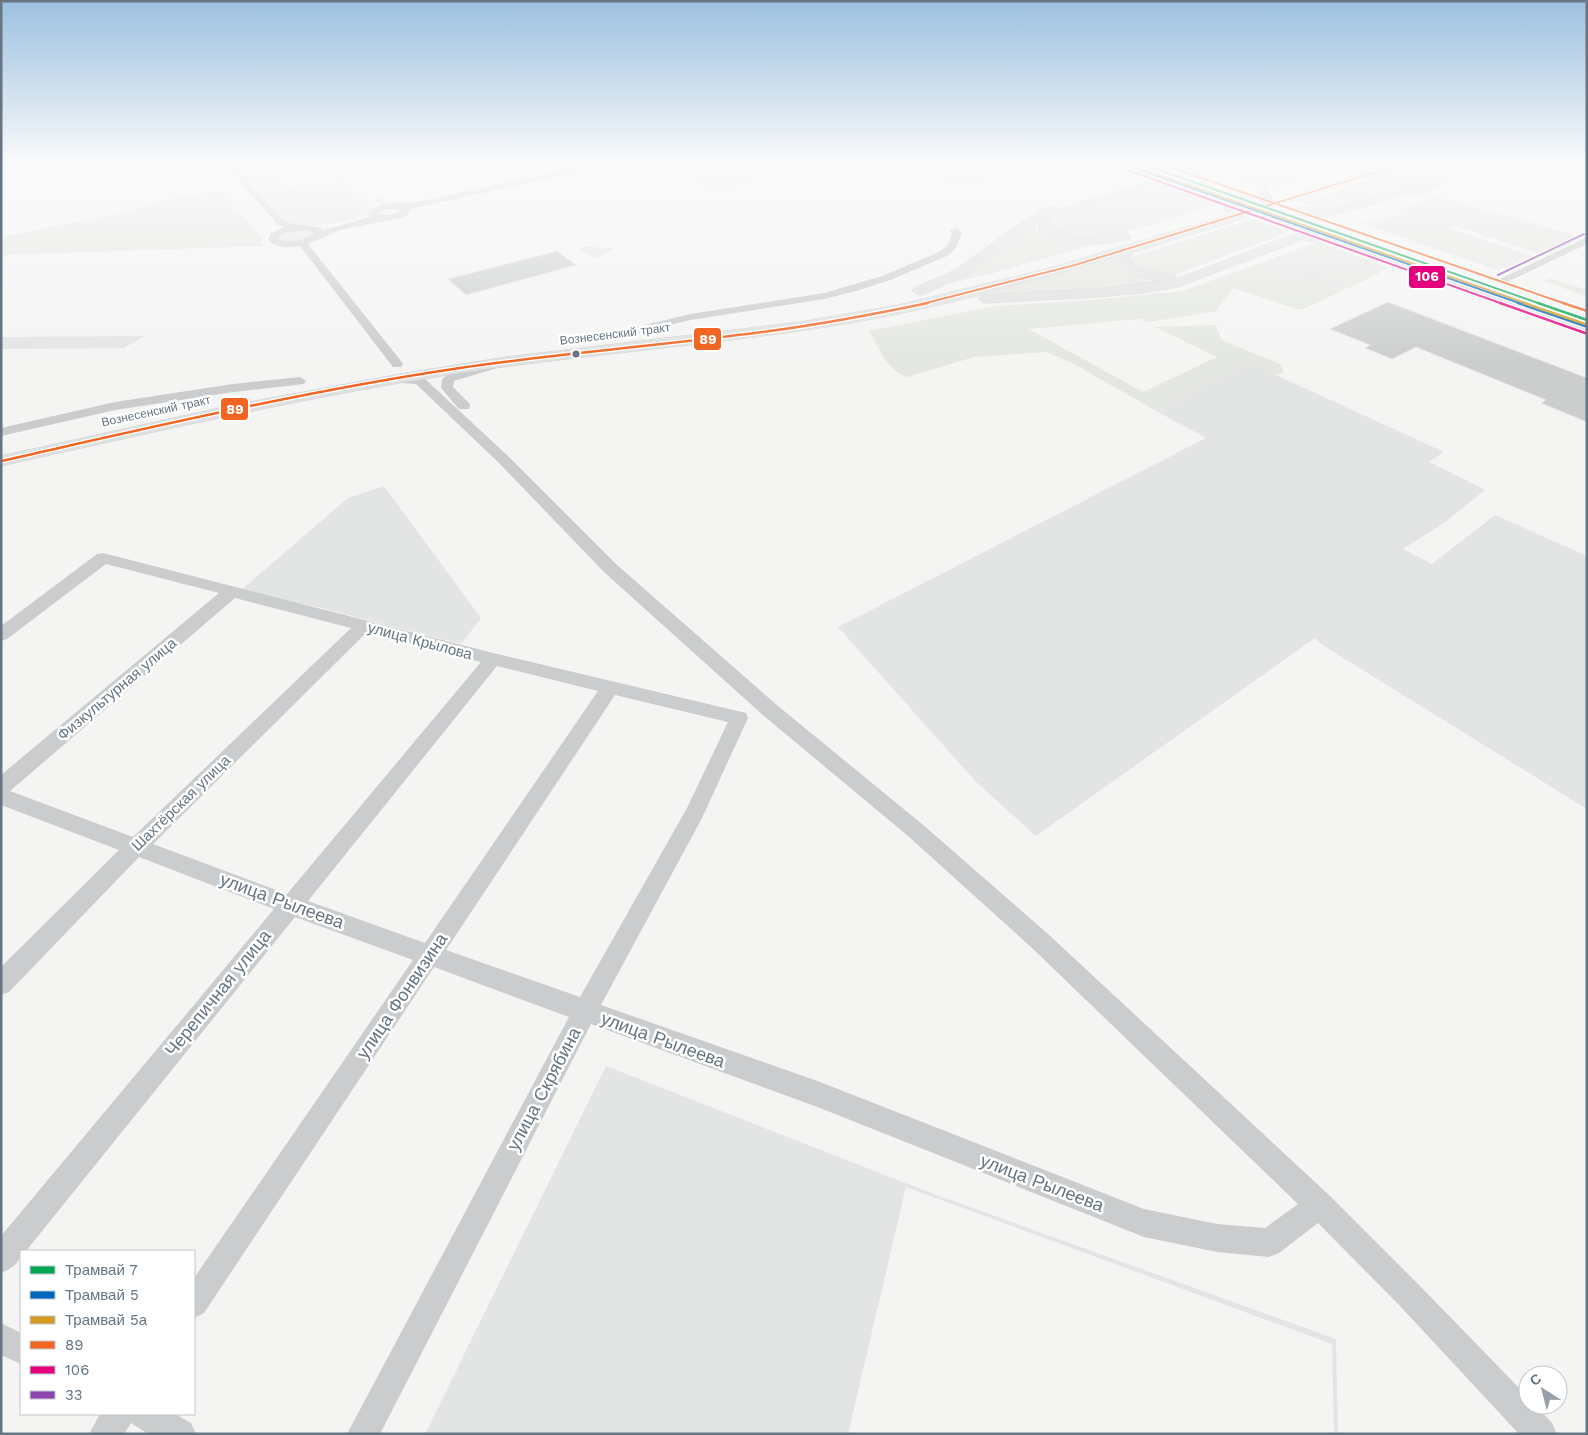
<svg xmlns="http://www.w3.org/2000/svg" width="1588" height="1435" viewBox="0 0 1588 1435" font-family="'Work Sans',sans-serif">
  <style>
    .built { fill: #e3e4e4 }
    .green { fill: #e4e7e1 }
    .building { fill: #cccece; stroke: #e4e4e3 }
    .lines { fill: none; stroke-linecap: round; stroke-linejoin: round }
    .major-tunnel { stroke: #d0d4d6; stroke-width: 12; stroke-dasharray: 12 6; stroke-linecap: butt }
    .major-casing { stroke: #d0d1d1; stroke-width: 1 }
    .minor { fill: #cacccd; fill-rule: evenodd }
    .major { fill: #dfe0e0; fill-rule: evenodd }
    .bus-1-far1-casing { stroke: #fff; stroke-width: 4 }
    .bus-1-casing { stroke: #fff; stroke-width: 5 }
    .bus-2-far1-casing { stroke: #fff; stroke-width: 4 }
    .bus-2-casing { stroke: #fff; stroke-width: 5 }
    .bus-3-far1-casing { stroke: #fff; stroke-width: 4 }
    .bus-3-casing { stroke: #fff; stroke-width: 5 }
    .bus-1-far1 { stroke: #f26522; stroke-width: 2 }
    .bus-1 { stroke: #f26522; stroke-width: 2.5 }
    .bus-2-far1 { stroke: #e5007d; stroke-width: 2 }
    .bus-2 { stroke: #e5007d; stroke-width: 2.5 }
    .bus-3-far1 { stroke: #8e44ad; stroke-width: 2 }
    .bus-3 { stroke: #8e44ad; stroke-width: 2.5 }
    .tram-1-far1-casing { stroke: #fff; stroke-width: 4 }
    .tram-1-casing { stroke: #fff; stroke-width: 5 }
    .tram-2-far1-casing { stroke: #fff; stroke-width: 4 }
    .tram-2-casing { stroke: #fff; stroke-width: 5 }
    .tram-3-far1-casing { stroke: #fff; stroke-width: 4 }
    .tram-3-casing { stroke: #fff; stroke-width: 5 }
    .tram-1-far1 { stroke: #00a651; stroke-width: 2 }
    .tram-1 { stroke: #00a651; stroke-width: 2.5 }
    .tram-2-far1 { stroke: #0065bd; stroke-width: 2 }
    .tram-2 { stroke: #0065bd; stroke-width: 2.5 }
    .tram-3-far1 { stroke: #d39a20; stroke-width: 2 }
    .tram-3 { stroke: #d39a20; stroke-width: 2.5 }
    .bus-dot { fill: #667581; stroke: #fff; stroke-width: 2 }
    .labels { text-anchor: middle; stroke-width: 5; stroke-linejoin: round; paint-order: stroke }
    .far-street-label { font-size: 12px; fill: #667581; stroke: #fff }
    .street-label { font-size: 15px; fill: #667581; stroke: #fff }
    .near-street-label { font-size: 18px; fill: #667581; stroke: #fff }
    .line-badge { stroke: #fff; stroke-width: 2 }
    .badge-label { font-size: 14px; text-anchor: middle; font-weight: bold; fill: #fff }
  </style>
  <rect width="100%" height="100%" fill="#f4f4f3"/>
  <g class="built">
    <polygon points="925,164 975,164 1001,174 960,186 913,167"/>
    <polygon points="1433,197 1484,212 1448,228 1397,211"/>
    <polygon points="1297,259 1328,262 1342,260 1382,271 1351,287 1339,290 1316,281 1309,284 1267,268 1278,260"/>
    <polygon points="144,336 124,348 1,349 1,337"/>
    <polygon points="1252,364 1444,452 1429,462 1485,490 1444,523 1403,549 1432,564 1495,515 1587,556 1587,809 1324,646 1315,638 1036,836 976,782 838,627 1206,438 1158,412"/>
    <polygon points="384,486 481,618 461,644 317,607 240,591 348,498"/>
    <polygon points="606,1066 931,1193 1336,1339 1338,1434 1334,1434 1332,1344 906,1187 848,1434 425,1434"/>
  </g>
  <g class="green">
    <path d="M233,164H287L269,168L288,188L341,179L371,207V210C357,224 304,228 286,223Z"/>
    <polygon points="631,164 813,164 718,190 710,189 663,165 639,166"/>
    <polygon points="1259,164 1355,164 1265,190 1215,173"/>
    <polygon points="1412,164 1443,164 1444,165 1439,176 1428,183 1429,180 1416,174 1393,170"/>
    <path d="M535,171L538,173L537,176C509,183 393,217 373,200L382,197L386,199L382,201L413,203L512,180L513,178L521,176V174Z"/>
    <polygon points="1390,173 1417,179 1415,184 1332,211 1328,212 1301,203"/>
    <polygon points="1165,186 1218,205 1093,242 1074,240 1050,227 1050,224 1060,218"/>
    <polygon points="221,190 262,238 261,241 264,246 1,255 1,237 109,215 137,209 153,203"/>
    <polygon points="1441,199 1449,199 1581,237 1580,239 1551,253 1542,254 1457,227 1450,223 1461,217 1466,219 1475,215 1471,214 1478,210"/>
    <polygon points="1400,214 1410,215 1531,256 1504,268 1494,269 1351,220 1365,223"/>
    <path d="M1253,219L1284,230L1283,234L1177,274C1160,277 1144,273 1130,263V259L1135,256Z"/>
    <path d="M1036,221V228C1053,240 1069,243 1090,245L990,274L943,285Z"/>
    <path d="M305,228L316,233C304,242 291,244 277,239L279,234Z"/>
    <path d="M1318,242L1390,268C1379,274 1363,265 1352,262C1343,260 1337,262 1328,262C1307,261 1285,253 1267,268L1309,284L1316,281L1339,290L1340,292L1303,309H1297L1233,288L1216,311L1149,322L1139,319L1029,329L1143,392L1217,357L1155,327L1215,325L1222,340L1280,364L1284,372L1275,375L1252,364L1158,412L1074,364L1046,352L974,357L907,377C889,372 878,347 869,331L995,306L1081,301L1183,291Z"/>
    <polygon points="591,246 599,248 616,248 595,258 580,250 582,247"/>
    <path d="M1116,258L1117,263C1129,277 1147,279 1163,281L1136,287L975,297Z"/>
    <path d="M1354,266L1378,274C1349,288 1353,290 1322,279Z"/>
    <polygon points="1550,278 1584,289 1586,296 1543,281"/>
  </g>
  <g class="building">
    <polygon points="557,251 576,265 466,295 448,279"/>
    <polygon points="1388,302 1587,378 1587,422 1541,403 1546,400 1416,347 1392,359 1365,348 1370,345 1330,329"/>
  </g>
  <g class="lines">
    <polyline class="major-tunnel" points="1224,208 1273,193"/>
    <g class="major-casing">
      <g id="major">
        <path d="M1124,164H1138L1587,322V331L1328,239L1322,242L1302,240L1177,287L1143,293L1098,297L985,303L978,299L985,295L1098,289L1162,281C1143,279 1127,275 1115,259L1116,257C1027,283 936,309 845,324C717,345 588,354 460,373C306,397 153,432 1,466V456L228,406L400,374L506,357L799,322L898,305L1042,270L1242,211L1246,212L1248,215L1246,218L1134,252L1129,259L1136,266L1148,271L1175,275L1176,279L1297,233H1312L1179,186L1174,189L1159,186L1053,219L1050,222V227L1058,231L1073,236H1094L1126,232L1132,236L1130,239C1100,246 1067,248 1040,231L1038,222L965,276L924,294L919,295L912,291L914,288L955,270L1037,211L1054,206L1059,209L1148,182L1159,180L1167,181L1125,166Z"/>
        <path d="M1171,164L1202,166L1239,164C1228,174 1182,173 1167,169L1166,167Z"/>
        <path d="M1441,164H1451L1453,175C1442,188 1425,193 1410,196L1405,194C1384,201 1310,229 1293,211C1300,203 1317,211 1326,209C1351,206 1393,192 1415,181L1410,178L1372,176L1295,201H1287L1285,199L1287,197L1387,165L1392,168L1390,171C1404,171 1418,170 1429,181L1427,183L1441,174Z"/>
      </g>
    </g>
    <g class="minor">
      <path d="M225,164H233C242,173 279,219 287,222C298,226 310,225 321,228L323,230L370,217L368,215L370,210L383,204L424,201L589,164L611,165L607,168L589,170L410,209L409,214L402,218L340,230L308,244L401,361L403,364L401,367H393L300,246C289,248 276,248 268,240L271,233L284,227L278,225ZM398,209L401,211L390,215L378,214L385,210ZM307,230L313,232L312,235C302,240 290,244 278,239L279,237L288,232Z"/>
      <polygon points="955,228 958,229 962,234 955,249 947,256 890,280 856,291 824,299 690,320 625,336 619,333 621,331 690,314 824,293 882,276 939,252 947,246 952,234 950,231"/>
      <polygon points="1587,237 1587,244 1505,283 1497,283 1496,281"/>
      <polygon points="490,362 496,366 494,369 454,381 453,387 469,403 470,406 469,409 459,409 441,388 442,379 451,372"/>
      <path d="M394,375L424,378L508,456L617,565L778,706L922,824L1048,934L1329,1195L1421,1287L1528,1397V1405H1535L1552,1423L1557,1434H1519L1401,1307L1318,1223L1279,1253L1269,1257L1217,1252L1144,1237L820,1108L591,1024L380,1434H347L569,1017L434,967L204,1313L194,1318V1278L413,960L295,917L26,1251H21C21,1263 11,1269 1,1273V1236L274,909L139,857L9,992L1,995V967L119,850L1,805V775L219,593L106,564L7,639L1,641V626L97,554L103,553L493,653L746,713L748,718L702,818L601,1005L820,1082L1144,1209L1217,1224L1265,1228L1298,1204L1032,948L908,836L764,716L605,573L498,462L416,384L390,382L388,379ZM235,598L351,628L133,837L10,791ZM367,632L481,662L287,894L153,844ZM497,666L598,691L425,943L308,901ZM615,695L728,722L687,808L580,997L446,950Z"/>
      <polygon points="300,377 306,381 304,384 233,392 115,410 1,436 1,428 115,402 233,384"/>
      <polygon points="1,1323 21,1333 21,1364 1,1355"/>
      <polygon points="100,1414 175,1414 191,1423 196,1434 148,1434 131,1423 124,1434 89,1434"/>
    </g>
    <use href="#major" class="major"/>
    <g class="bus-1-far1-casing">
      <g id="bus-1-far1">
        <polyline points="1161,164 1566,304"/>
        <polyline points="922,304 1075,265 1402,164"/>
      </g>
    </g>
    <g class="bus-1-casing">
      <g id="bus-1">
        <polyline points="1563,303 1587,311"/>
        <path d="M1,461C153,427 305,391 460,368C563,353 667,345 770,331C823,324 875,314 928,303"/>
      </g>
    </g>
    <g class="bus-2-far1-casing">
      <polyline id="bus-2-far1" points="1127,170 1503,304"/>
    </g>
    <g class="bus-2-casing">
      <polyline id="bus-2" points="1500,303 1585,333"/>
    </g>
    <g class="bus-3-far1-casing">
      <g id="bus-3-far1">
        <polyline points="1146,164 1542,304"/>
        <polyline points="1498,275 1584,234"/>
      </g>
    </g>
    <g class="bus-3-casing">
      <polyline id="bus-3" points="1538,303 1587,320"/>
    </g>
    <use href="#bus-1-far1" class="bus-1-far1"/>
    <use href="#bus-1" class="bus-1"/>
    <use href="#bus-2-far1" class="bus-2-far1"/>
    <use href="#bus-2" class="bus-2"/>
    <use href="#bus-3-far1" class="bus-3-far1"/>
    <use href="#bus-3" class="bus-3"/>
    <g class="tram-1-far1-casing">
      <polyline id="tram-1-far1" points="1142,164 1541,304"/>
    </g>
    <g class="tram-1-casing">
      <polyline id="tram-1" points="1538,303 1587,320"/>
    </g>
    <g class="tram-2-far1-casing">
      <polyline id="tram-2-far1" points="1140,170 1522,304"/>
    </g>
    <g class="tram-2-casing">
      <polyline id="tram-2" points="1518,303 1585,326"/>
    </g>
    <g class="tram-3-far1-casing">
      <polyline id="tram-3-far1" points="1146,170 1528,304"/>
    </g>
    <g class="tram-3-casing">
      <polyline id="tram-3" points="1524,303 1585,324"/>
    </g>
    <use href="#tram-1-far1" class="tram-1-far1"/>
    <use href="#tram-1" class="tram-1"/>
    <use href="#tram-2-far1" class="tram-2-far1"/>
    <use href="#tram-2" class="tram-2"/>
    <use href="#tram-3-far1" class="tram-3-far1"/>
    <use href="#tram-3" class="tram-3"/>
  </g>
  <linearGradient id="sky" x2="0" y2="1"><stop stop-color="#9cc0e0"/><stop offset="0.45" stop-color="#fafafa"/><stop offset="1" stop-color="#fafafa" stop-opacity="0"/></linearGradient>
  <rect width="1588" height="364" fill="url(#sky)"/>
  <circle class="bus-dot" cx="576" cy="354" r="4.5"/>
  <g class="labels">
    <g class="far-street-label">
      <text transform="translate(615 334) rotate(-7)" y="4">Вознесенский тракт</text>
      <text transform="translate(156 411) rotate(-12)" y="4">Вознесенский тракт</text>
    </g>
    <g class="street-label">
      <text transform="translate(420 641) rotate(15)" y="5">улица Крылова</text>
      <text transform="translate(117 689) rotate(-40)" y="5">Физкультурная улица</text>
      <text transform="translate(181 803) rotate(-44)" y="5">Шахтёрская улица</text>
    </g>
    <g class="near-street-label">
      <text transform="translate(282 901) rotate(20)" y="6">улица Рылеева</text>
      <text transform="translate(218 993) rotate(-51)" y="6">Черепичная улица</text>
      <text transform="translate(402 996) rotate(-56)" y="6">улица Фонвизина</text>
      <text transform="translate(663 1040) rotate(20)" y="6">улица Рылеева</text>
      <text transform="translate(544 1089) rotate(-62)" y="6">улица Скрябина</text>
      <text transform="translate(1042 1183) rotate(21)" y="6">улица Рылеева</text>
    </g>
  </g>
  <g class="line-badge">
    <rect x="1408" y="265" width="38" height="24" rx="5" fill="#e5007d"/>
    <rect x="693" y="327" width="29" height="24" rx="5" fill="#f26522"/>
    <rect x="220" y="397" width="29" height="24" rx="5" fill="#f26522"/>
  </g>
  <g class="badge-label">
    <text x="1427" y="281">106</text>
    <text x="708" y="344">89</text>
    <text x="235" y="414">89</text>
  </g>
  <rect width="1588" height="1435" fill="none" stroke="#667581" stroke-width="5"/>
  <rect x="20" y="1250" width="175" height="165" fill="#ffffff" stroke="#c2c8cd"/>
  <rect x="30" y="1266" width="25" height="8" fill="#00a651" stroke="#c2c8cd"/>
  <text x="65" y="1275" font-size="15" fill="#667581">Трамвай 7</text>
  <rect x="30" y="1291" width="25" height="8" fill="#0065bd" stroke="#c2c8cd"/>
  <text x="65" y="1300" font-size="15" fill="#667581">Трамвай 5</text>
  <rect x="30" y="1316" width="25" height="8" fill="#d39a20" stroke="#c2c8cd"/>
  <text x="65" y="1325" font-size="15" fill="#667581">Трамвай 5а</text>
  <rect x="30" y="1341" width="25" height="8" fill="#f26522" stroke="#c2c8cd"/>
  <text x="65" y="1350" font-size="15" fill="#667581">89</text>
  <rect x="30" y="1366" width="25" height="8" fill="#e5007d" stroke="#c2c8cd"/>
  <text x="65" y="1375" font-size="15" fill="#667581">106</text>
  <rect x="30" y="1391" width="25" height="8" fill="#8e44ad" stroke="#c2c8cd"/>
  <text x="65" y="1400" font-size="15" fill="#667581">33</text>
  <g transform="translate(1543 1390) rotate(324)"><circle r="24" fill="#ffffff" stroke="#c2c8cd"/>
  <path d="M0-4L9 19L0 12L-9 19Z" fill="#98a1a9"/>
  <text y="-8" font-size="14" font-weight="bold" text-anchor="middle" fill="#667581">С</text>
  </g>
</svg>
